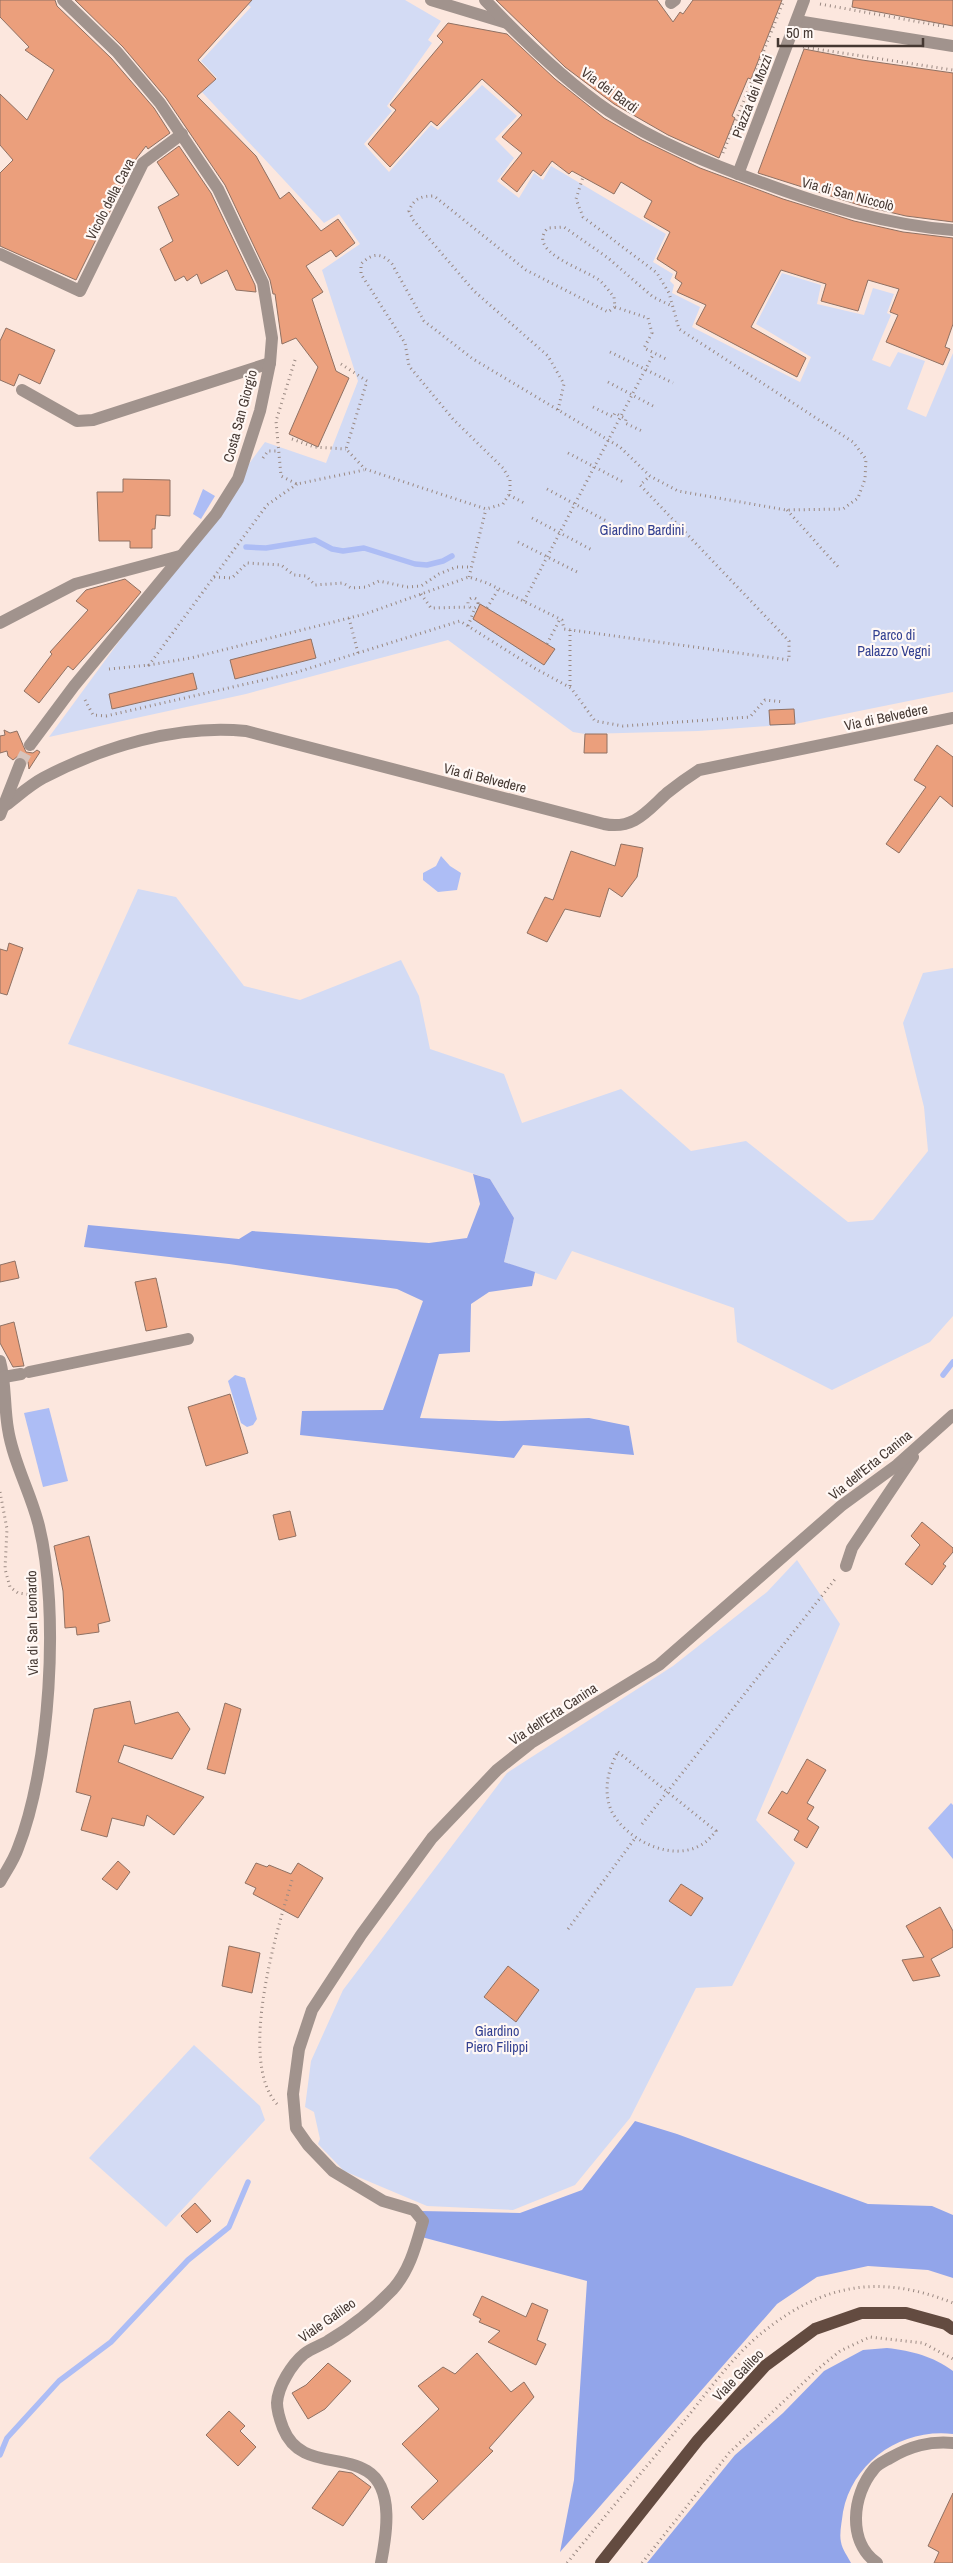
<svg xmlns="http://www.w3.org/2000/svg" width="953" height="2563" viewBox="0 0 953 2563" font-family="'Archivo Narrow',sans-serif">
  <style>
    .green { fill: #d3dbf4 }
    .forest { fill: #92a5ea }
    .water { fill: #adbdf5 }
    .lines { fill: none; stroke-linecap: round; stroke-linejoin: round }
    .stream { stroke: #adbdf5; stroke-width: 5.5 }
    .building { fill: #eb9f7c; stroke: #8f7163 }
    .minor-tunnel { stroke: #d7c4bc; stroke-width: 12; stroke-dasharray: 12 6; stroke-linecap: butt }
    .path { stroke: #9a8982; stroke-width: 3; stroke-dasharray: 1 4; stroke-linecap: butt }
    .minor { stroke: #a1938d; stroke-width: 12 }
    .major { stroke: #634b40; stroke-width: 12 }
    .labels { text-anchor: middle; stroke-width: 4.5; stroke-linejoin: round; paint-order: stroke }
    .street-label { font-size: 14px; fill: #453832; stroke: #fff8f5 }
    .park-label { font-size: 14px; fill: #323f90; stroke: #fff8f5 }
  </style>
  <rect width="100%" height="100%" fill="#fce7de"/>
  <g class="green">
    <polygon points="246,0 405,0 441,21 428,40 432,43 387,106 392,111 364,144 389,172 431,125 438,130 482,85 517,116 495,139 514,158 497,181 519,198 534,173 543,180 551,166 666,234 653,262 673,274 670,281 674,285 672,293 700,307 692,327 800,382 811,357 756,324 782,273 821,285 817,304 864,315 873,288 894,294 887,313 891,315 872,360 890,367 898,352 925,361 907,409 926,417 953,353 953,692 795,724 698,731 585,734 573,732 448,640 246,694 49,737 265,442 326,463 358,381 322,270 360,244 339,214 324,223 202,92 217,78 201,61 251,7 244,2"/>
    <polygon points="138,889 176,897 244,986 300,1000 401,960 419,996 430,1049 504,1074 522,1123 621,1089 691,1151 746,1141 848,1222 873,1220 928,1151 924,1107 903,1023 923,973 953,968 953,1316 930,1342 832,1390 737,1342 734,1308 572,1251 556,1280 504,1262 514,1218 490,1179 68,1044"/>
    <polygon points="797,1560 840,1624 756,1820 795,1863 732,1986 696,1988 630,2118 575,2185 513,2210 427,2206 344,2171 318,2144 320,2139 314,2112 305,2107 311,2061 343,1990 507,1773 673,1666 767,1592"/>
    <polygon points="194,2045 260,2106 265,2120 166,2227 89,2158"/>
  </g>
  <g class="forest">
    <polygon points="473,1174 490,1179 514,1218 504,1262 535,1272 532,1286 489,1292 471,1304 470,1352 439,1354 420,1418 499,1421 589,1418 629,1426 634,1455 523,1445 514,1458 300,1435 302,1411 383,1410 423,1301 397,1289 229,1264 84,1247 88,1225 239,1239 252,1231 429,1243 467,1238 480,1204"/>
    <polygon points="635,2121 677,2134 868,2204 932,2206 953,2215 953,2278 928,2270 868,2266 817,2277 777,2304 560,2552 574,2480 587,2281 414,2235 421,2211 520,2213 582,2190"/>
    <path d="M887,2348C913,2351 932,2356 953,2371V2434C902,2428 853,2461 843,2512C842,2521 839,2534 841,2542C842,2549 848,2557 851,2563H647L735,2455L783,2413L824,2371L863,2350Z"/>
  </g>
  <g class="water">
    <polygon points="203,489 215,496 201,519 193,514"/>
    <polygon points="441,856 450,866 461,873 457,890 438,892 423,880 423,873 436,866"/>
    <polygon points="235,1375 245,1378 257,1419 253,1425 247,1427 241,1423 228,1381"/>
    <polygon points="49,1408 68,1481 43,1487 24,1413"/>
    <polygon points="951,1803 953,1805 953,1859 928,1828"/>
  </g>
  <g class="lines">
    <g class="stream">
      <polyline points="246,547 266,548 315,540 332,549 343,551 364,548 415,564 427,565 443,561 452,556"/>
      <polyline points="943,1375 953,1362"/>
      <polyline points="0,2455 7,2438 59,2381 111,2342 188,2260 229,2227 248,2182"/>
    </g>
  </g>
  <g class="building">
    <polygon points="0,0 55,0 57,6 111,58 154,108 170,133 148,149 146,146 136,159 76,280 0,246 0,173 13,160 0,145 0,94 27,120 54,70 25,50 29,47 0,17"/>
    <polygon points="75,0 252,0 198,60 216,79 197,96 256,156 280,199 289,192 321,231 338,219 355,243 336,257 331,250 306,266 323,292 312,299 336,371 349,378 318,447 289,434 318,367 296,338 282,344 275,294 273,294 270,280 225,185 166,98 123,47"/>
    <polygon points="496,0 657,0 673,22 680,12 683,14 693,0 782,0 751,79 748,78 732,116 735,118 719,158 668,135 614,104 565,67"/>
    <polygon points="853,0 953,0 953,26 852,7"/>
    <polygon points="448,23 507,34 555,79 604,118 642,140 700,168 783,199 854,221 903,232 953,238 953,324 945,347 950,349 943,365 886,342 898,315 890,312 899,289 868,280 858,311 821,301 826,284 781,270 751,327 806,358 797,377 696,324 706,305 677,292 682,283 675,278 677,272 657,259 670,232 644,217 652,201 621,182 614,194 572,171 569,174 552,161 541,176 533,170 517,192 501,179 522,153 502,137 522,115 482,79 437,126 431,121 390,167 368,144 396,110 390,105 443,42 437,36"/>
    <polygon points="804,49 862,60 953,73 953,222 906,216 859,205 758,173"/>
    <polygon points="179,146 211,193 255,285 256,292 236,290 227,270 201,284 197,274 187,281 184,276 175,281 160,249 173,241 158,207 179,195 157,162"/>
    <polygon points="6,328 55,350 40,384 19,374 14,386 0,380 0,341"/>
    <polygon points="123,479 170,480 170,516 156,515 155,529 152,529 152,548 130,548 130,541 99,541 97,492 123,492"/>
    <polygon points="125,579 141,592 117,621 73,670 68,666 39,703 24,691 52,654 50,652 88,610 76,601 86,590"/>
    <polygon points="480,604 555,649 544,665 473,619"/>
    <polygon points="311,639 316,658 235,679 230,660"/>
    <polygon points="193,673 197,689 112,709 109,694"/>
    <polygon points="794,709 795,724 770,725 769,710"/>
    <polygon points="4,730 10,733 17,731 26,752 33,753 37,750 40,752 29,769 28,762 23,757 18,756 13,760 8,756 7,751 0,753 0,736 5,735"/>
    <polygon points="585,734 607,734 607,753 584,753"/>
    <polygon points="937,745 953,757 953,807 940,796 899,853 886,844 926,787 914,780"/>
    <polygon points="621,844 643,848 637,877 622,897 609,888 600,917 565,909 547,942 527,933 545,897 553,900 571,851 615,866"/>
    <polygon points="9,943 23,948 7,995 0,993 0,949 7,951"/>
    <polygon points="15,1261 19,1278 0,1282 0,1265"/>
    <polygon points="156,1278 167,1327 146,1331 135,1282"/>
    <polygon points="14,1322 24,1366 23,1366 13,1367 0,1343 0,1326"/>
    <polygon points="230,1394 248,1453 206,1466 188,1407"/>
    <polygon points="290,1511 296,1536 279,1540 273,1515"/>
    <polygon points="922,1522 953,1548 953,1552 943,1564 946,1566 932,1585 905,1564 920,1545 911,1536"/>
    <polygon points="89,1536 110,1621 98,1624 99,1632 77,1635 76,1627 65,1628 63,1591 54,1546"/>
    <polygon points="130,1701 135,1724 178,1712 190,1729 172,1759 124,1745 118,1762 204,1797 174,1835 147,1815 144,1826 112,1818 107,1837 81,1830 91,1796 76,1792 94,1709"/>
    <polygon points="225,1703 241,1709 225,1774 207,1769"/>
    <polygon points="807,1759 826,1770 807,1803 814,1807 807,1819 819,1827 807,1848 794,1840 799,1831 768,1813 782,1791 787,1794"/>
    <polygon points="118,1861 130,1872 117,1890 102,1879"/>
    <polygon points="256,1863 267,1867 269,1865 291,1874 298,1863 323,1878 298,1918 253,1894 256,1888 245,1883"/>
    <polygon points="681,1884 703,1898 691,1916 669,1901"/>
    <polygon points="940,1907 953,1931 953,1947 931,1959 940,1976 913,1981 902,1960 924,1957 906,1926"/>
    <polygon points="229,1946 260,1953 252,1993 222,1986"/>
    <polygon points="508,1966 539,1990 516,2022 484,1997"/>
    <polygon points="195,2203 211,2221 197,2233 181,2216"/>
    <polygon points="482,2296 526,2317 532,2303 548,2310 537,2340 546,2344 536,2365 488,2342 500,2331 479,2322 481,2319 473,2315"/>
    <polygon points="477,2353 511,2392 524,2382 534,2397 489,2448 493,2451 423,2520 411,2507 438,2481 402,2444 439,2409 418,2386 443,2367 455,2374"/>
    <polygon points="328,2363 351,2381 325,2409 308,2419 292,2393 306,2385"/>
    <polygon points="229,2411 245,2426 240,2431 256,2447 238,2466 206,2435"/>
    <polygon points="339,2471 352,2473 371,2487 343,2526 312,2508"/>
    <polygon points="953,2493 953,2563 934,2563 939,2552 928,2546"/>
  </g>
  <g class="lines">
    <polyline class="minor-tunnel" points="20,764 30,745"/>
    <g class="path">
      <polyline points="820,4 947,27"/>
      <polyline points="803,47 953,70"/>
      <polyline points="723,153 784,0"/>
      <polyline points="615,307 648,318 652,333 644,348 668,360"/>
      <polyline points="610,352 673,383"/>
      <polyline points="295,360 276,421 281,476 297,484 364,470"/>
      <path d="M341,364L367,381L346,449L365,469L486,509L503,504L510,493V480L503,468L453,419L409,366L405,343L361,274V264C372,253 381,252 392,264L424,321L473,359L620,447L650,476L678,491L786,510L843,509L858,498L865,479L866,459L853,442L679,329L669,293L657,273L583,217L576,199L583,177"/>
      <polyline points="608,382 653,406"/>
      <polyline points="593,407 613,417 615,413 626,419 625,423 642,431"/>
      <path d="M558,410L564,384L548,356L474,291L413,220L409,211C414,198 421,196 434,196L526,270L608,312L615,307L614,297C609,291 604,284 599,280C584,269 525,251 548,228L564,227L608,258L653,297L672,306"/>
      <polyline points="292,439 314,447 346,449"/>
      <polyline points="568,453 625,483"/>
      <polyline points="263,458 268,451 279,451"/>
      <polyline points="297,484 267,505 149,665 191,658 365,614 469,577 487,583 562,620 564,629 789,660 789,641 640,485 650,476"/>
      <polyline points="547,489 608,522"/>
      <polyline points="509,495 526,504"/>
      <polyline points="787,510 840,569"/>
      <polyline points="532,518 592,550"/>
      <polyline points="518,542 579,573"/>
      <polyline points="214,577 232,578 247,563 281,565 294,575 306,576 315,585 343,583 351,588 366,587 379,581 407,587 421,586 439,574 456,567 472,567"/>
      <polyline points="469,577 486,509"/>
      <polyline points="421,594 431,608 469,607"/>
      <circle cx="473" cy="603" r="5"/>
      <polyline points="524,601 654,353"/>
      <polyline points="487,608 499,588"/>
      <polyline points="349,618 358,653"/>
      <polyline points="468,626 475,608"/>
      <polyline points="570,630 570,687"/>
      <polyline points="547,644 560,619"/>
      <polyline points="109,669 149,665"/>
      <polyline points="85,700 93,715 106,716 294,673 460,621 536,669 571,688 595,721 623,726 750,717 765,700 784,702"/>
      <polyline points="0,1492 7,1529 5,1569 10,1587 18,1593 33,1595"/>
      <path d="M618,1752L716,1831C711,1837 706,1843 699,1846C669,1862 624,1838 611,1810C603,1790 608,1769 618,1752Z"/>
      <polyline points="642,1824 836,1578"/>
      <polyline points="568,1929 636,1837"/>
      <path d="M277,2104C237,2060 277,1929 293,1877"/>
      <path d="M567,2563C604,2517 642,2472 680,2426C705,2396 732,2356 763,2332C824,2283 881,2274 953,2303"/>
      <polyline points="642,2563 729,2453 818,2369 840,2351 870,2337 923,2343 953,2359"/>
    </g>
    <g class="minor">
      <polyline points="431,0 507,23"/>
      <path d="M485,0C523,40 564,80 609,111C656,142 710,164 763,183C825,206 887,225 953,230"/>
      <polyline points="671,3 675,0"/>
      <polyline points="797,21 953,46"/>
      <polyline points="738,174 804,0"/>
      <polyline points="0,254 80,291 143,163 182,134"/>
      <polyline points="22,390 77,421 93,420 270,363"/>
      <polyline points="0,623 75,584 180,556"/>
      <polyline points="30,745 74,686 216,514 238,479 260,411 270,363 272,338 263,283 218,189 160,103 117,52 63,0"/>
      <path d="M6,805C18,796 30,785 43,778C102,747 178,724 246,731L604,824C634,830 647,811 667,793C677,785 688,777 699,770L953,718"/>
      <polyline points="0,815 20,764"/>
      <path d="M0,1361C6,1383 4,1406 8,1429C13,1462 31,1493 39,1526C60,1611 50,1767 18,1848C14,1860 6,1871 0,1882"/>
      <polyline points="29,1372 188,1339"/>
      <polyline points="4,1377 21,1374"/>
      <polyline points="846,1566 852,1548 913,1457"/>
      <path d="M381,2563C386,2537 395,2488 367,2471C340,2454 299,2468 283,2428C280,2420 277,2411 277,2403C278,2386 292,2364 304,2354C311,2348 320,2346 328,2341C350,2328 375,2308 393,2289C410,2270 416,2245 423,2221L414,2210L383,2201L333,2171L308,2145L296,2128L293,2094L299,2049L312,2010L361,1935L432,1838L497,1770L531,1743L659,1665L841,1506L897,1465L953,1415"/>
      <path d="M877,2563C847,2542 852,2495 874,2469C878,2464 885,2461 890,2458C911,2446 929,2441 953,2443"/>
    </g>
    <polyline class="major" points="601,2563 698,2440 765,2366 815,2329 861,2313 906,2313 946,2324 953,2329"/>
  </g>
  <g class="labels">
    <g class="street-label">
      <text transform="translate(610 90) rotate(36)" y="5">Via dei Bardi</text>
      <text transform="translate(752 96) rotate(-69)" y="5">Piazza dei Mozzi</text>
      <text transform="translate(848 194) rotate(15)" y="5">Via di San Niccolò</text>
      <text transform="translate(110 199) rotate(-63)" y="5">Vicolo della Cava</text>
      <text transform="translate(240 416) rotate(-75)" y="5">Costa San Giorgio</text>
      <text transform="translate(886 717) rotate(-12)" y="5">Via di Belvedere</text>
      <text transform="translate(485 778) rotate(14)" y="5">Via di Belvedere</text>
      <text transform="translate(870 1465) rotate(-39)" y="5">Via dell'Erta Canina</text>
      <text transform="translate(32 1623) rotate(-91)" y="5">Via di San Leonardo</text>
      <text transform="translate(553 1714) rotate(-33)" y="5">Via dell'Erta Canina</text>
      <text transform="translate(327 2320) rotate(-35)" y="5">Viale Galileo</text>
      <text transform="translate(738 2375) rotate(-46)" y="5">Viale Galileo</text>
    </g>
    <g class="park-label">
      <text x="642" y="535">Giardino Bardini</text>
      <text x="894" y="640">Parco di<tspan x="894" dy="16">Palazzo Vegni</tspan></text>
      <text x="497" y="2036">Giardino<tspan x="497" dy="16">Piero Filippi</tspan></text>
    </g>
  </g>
  <path d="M778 38v8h145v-8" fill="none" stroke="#453832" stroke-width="2.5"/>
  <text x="786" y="38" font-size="15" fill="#453832" stroke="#fff8f5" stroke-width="4" paint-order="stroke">50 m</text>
</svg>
